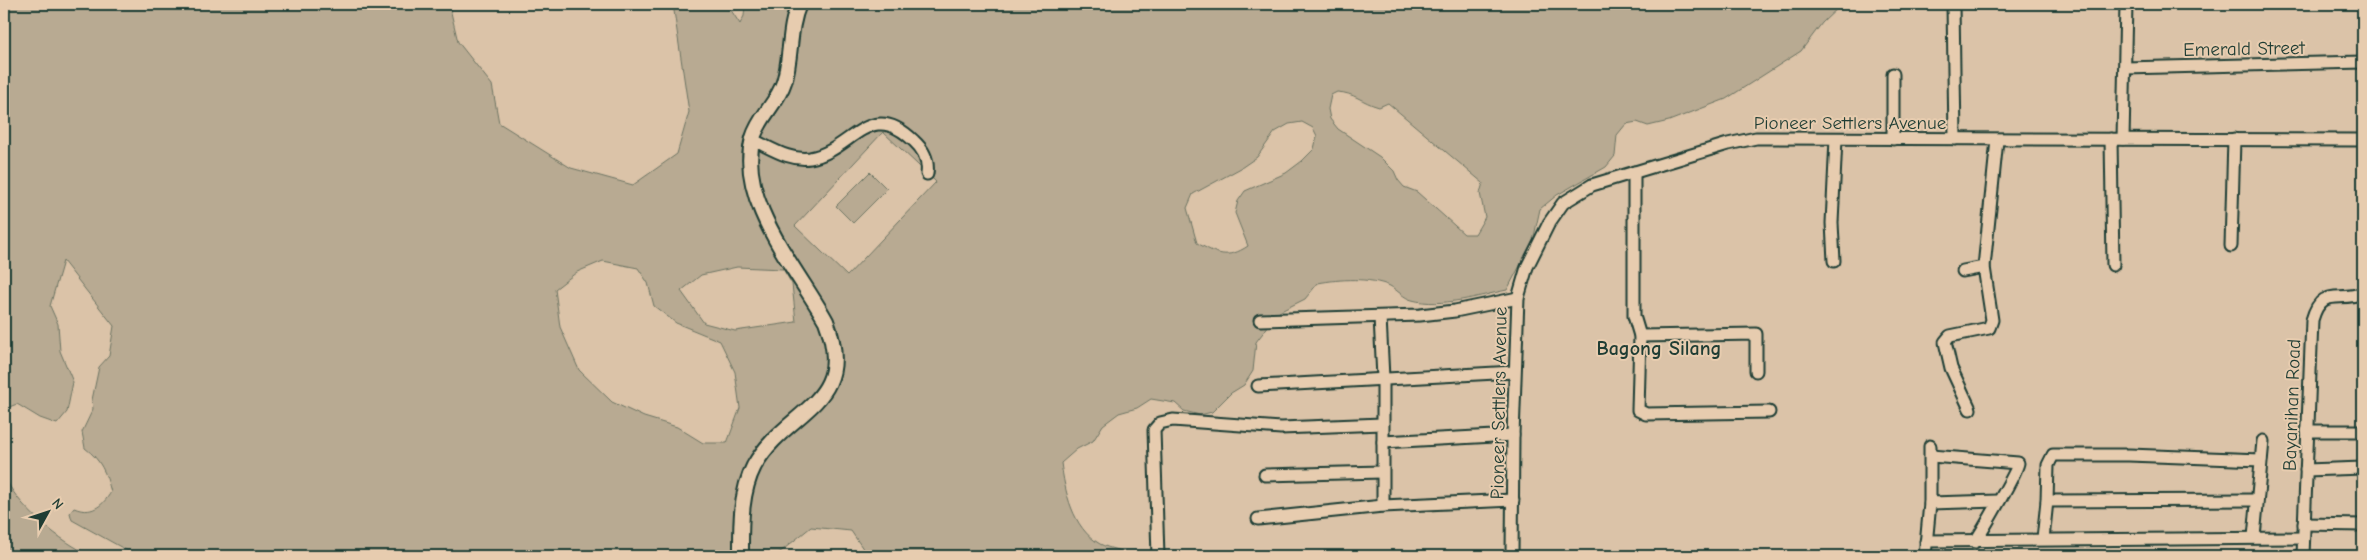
<svg xmlns="http://www.w3.org/2000/svg" width="2367" height="560" viewBox="0 0 2367 560" font-family="'Comic Neue',sans-serif">
  <style>
    .green { fill: #b8aa92; stroke: #6c7463; fill-rule: evenodd }
    .lines { fill: none; stroke-linecap: round; stroke-linejoin: round }
    .minor-casing { stroke: #1f3d34; stroke-width: 15 }
    .major-casing { stroke: #1f3d34; stroke-width: 18 }
    .minor { stroke: #e7ccaf; stroke-width: 11 }
    .major { stroke: #e7ccaf; stroke-width: 14 }
    .labels { text-anchor: middle; stroke-width: 4; stroke-linejoin: round; paint-order: stroke }
    .street-label { font-size: 19px; fill: #1f3d34; stroke: #e7ccaf }
    .neighbourhood-label { font-size: 20px; font-weight: bold; fill: #1f3d34; stroke: #e7ccaf }
  </style>
  <rect width="100%" height="100%" fill="#dbc3a8"/>
  <filter id="ink" filterUnits="userSpaceOnUse"><feTurbulence type="fractalNoise" baseFrequency=".02" numOctaves="2"/><feDisplacementMap in="SourceGraphic" scale="10" xChannelSelector="R" yChannelSelector="G"/><feConvolveMatrix kernelMatrix="1 2 1 2 8 2 1 2 1" color-interpolation-filters="sRGB"/></filter>
  <g filter="url(#ink)">
    <g class="green">
      <path d="M4,4H449L458,42L492,85L499,123L571,168L633,185L677,154L689,112L673,4H727L740,24L744,16L745,4H1842L1822,23L1801,51L1726,99L1669,121L1648,126L1637,122L1626,124L1617,135L1615,156L1606,167L1557,195L1540,209L1533,241L1507,290C1478,296 1442,308 1412,300C1404,298 1397,290 1390,286C1370,277 1339,279 1318,283L1305,299L1279,312L1256,342L1253,371L1244,385L1231,393L1212,412L1200,415L1184,411L1175,403L1151,399L1137,408L1119,413L1103,425L1093,441L1077,449L1061,463C1065,491 1072,528 1100,544C1110,549 1122,550 1133,556H868L851,531L811,527L779,553L771,556H137L72,520L70,513L74,508C91,515 102,507 111,492C106,473 101,460 85,448L82,432L93,409L92,400L99,367L109,356L114,326L63,261L50,306L58,324L60,351L73,382L67,412L57,424L40,418L17,404L4,409ZM1337,92C1355,93 1361,102 1379,107L1388,103L1483,183L1480,193L1485,217L1475,234H1464L1417,192L1404,187L1398,180L1394,171L1380,157L1338,129L1330,119L1328,109L1331,95ZM1302,122L1313,128L1317,136L1314,149L1302,161L1286,173L1245,191L1238,201L1235,213L1248,246C1227,260 1217,254 1197,243L1187,208L1193,194L1241,168L1257,157L1275,132L1289,124ZM883,132L936,182L847,276L795,226ZM603,261L638,268L648,283L654,306L676,323L720,341L735,372L740,408L727,443H703L677,427L644,417L612,402L579,370L560,327L555,289L577,272ZM737,267L783,269L792,284L796,322L735,331L704,323L681,291L701,275Z"/>
      <polygon points="870,172 887,189 853,223 836,206"/>
      <path d="M4,475C16,506 62,543 92,556H4Z"/>
    </g>
    <g class="lines">
      <g class="minor-casing">
        <g id="minor">
          <polyline points="1953,4 1955,139"/>
          <polyline points="2125,68 2363,62"/>
          <polyline points="1893,74 1893,139"/>
          <polyline points="2111,139 2113,265"/>
          <polyline points="2123,139 2126,4"/>
          <path d="M753,140C771,148 789,161 810,158C852,151 869,97 914,141C924,150 929,160 927,174"/>
          <polyline points="1634,172 1634,316 1640,336 1638,410 1646,414 1769,412"/>
          <polyline points="2231,246 2234,139"/>
          <polyline points="1834,261 1832,223 1836,139"/>
          <polyline points="1984,267 1997,140"/>
          <polyline points="1963,271 1984,267 1992,320 1989,328 1950,336 1945,342 1951,368 1970,409"/>
          <polyline points="1380,317 1383,378 1383,506"/>
          <polyline points="1260,320 1420,315 1455,311 1518,298"/>
          <polyline points="1640,336 1756,334 1756,371"/>
          <polyline points="1258,386 1514,372"/>
          <polyline points="2307,431 2363,431"/>
          <polyline points="1383,442 1513,435"/>
          <path d="M1931,456L2018,463C2018,470 1982,532 1975,542"/>
          <polyline points="2306,470 2363,468"/>
          <polyline points="1265,475 1382,472"/>
          <polyline points="2047,501 2257,500"/>
          <polyline points="1930,503 1998,501"/>
          <polyline points="1258,519 1383,506 1513,500"/>
          <polyline points="2304,524 2363,525"/>
          <polyline points="2254,537 2263,441"/>
          <polyline points="2043,539 2047,501 2048,465 2053,455 2129,455 2261,460"/>
          <polyline points="1926,541 2303,538"/>
          <polyline points="1158,556 1154,430 1160,423 1173,420 1281,428 1382,424"/>
          <polyline points="1512,556 1513,435 1518,298 1527,267 1549,223 1563,203 1592,185 1728,144 1756,138 2363,140"/>
          <polyline points="1925,556 1930,503 1930,446"/>
          <path d="M2303,556L2312,320C2322,285 2339,303 2363,293"/>
        </g>
      </g>
      <g class="major-casing">
        <path id="major" d="M741,556C741,526 740,493 754,466C786,408 858,405 826,321C798,270 736,200 753,138C759,117 778,102 784,82C792,56 788,29 799,4"/>
      </g>
      <use href="#minor" class="minor"/>
      <use href="#major" class="major"/>
    </g>
  </g>
  <g class="labels">
    <g class="street-label">
      <text transform="translate(2244 48) rotate(-1)" y="7">Emerald Street</text>
      <text x="1850" y="129">Pioneer Settlers Avenue</text>
      <text transform="translate(1498 403) rotate(-89)" y="7">Pioneer Settlers Avenue</text>
      <text transform="translate(2291 405) rotate(-88)" y="7">Bayanihan Road</text>
    </g>
    <g class="neighbourhood-label">
      <text x="1659" y="355">Bagong Silang</text>
    </g>
  </g>
  <rect width="2367" height="560" fill="none" stroke="#e7ccaf" stroke-width="20"/>
  <rect x="10" y="10" width="2347" height="540" fill="none" stroke="#1f3d34" stroke-width="2" filter="url(#ink)"/>
  <g transform="translate(48 512) rotate(50)" stroke="#e7ccaf" stroke-width="4" paint-order="stroke">
  <path d="M0-4L9 19L0 12L-9 19Z" fill="#1f3d34"/>
  <text y="-8" font-size="14" font-weight="bold" text-anchor="middle" fill="#1f3d34">N</text>
  </g>
</svg>
